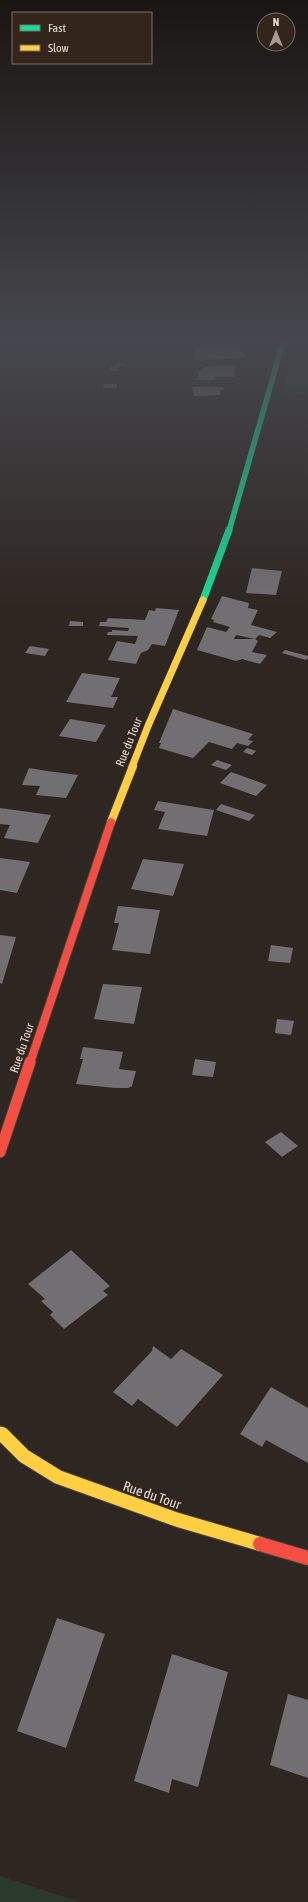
<svg xmlns="http://www.w3.org/2000/svg" width="308" height="1902" viewBox="0 0 308 1902" font-family="'Asap Condensed',sans-serif">
  <style>
    .green { fill: #2b392b }
    .building { fill: #726f72 }
    .lines { fill: none; stroke-linecap: round; stroke-linejoin: round }
    .fast-far1-casing { stroke: #48413c; stroke-width: 6 }
    .fast-casing { stroke: #48413c; stroke-width: 8 }
    .slow-far3-casing { stroke: #48413c; stroke-width: 8 }
    .slow-far2-casing { stroke: #48413c; stroke-width: 10 }
    .slow-far1-casing { stroke: #48413c; stroke-width: 13 }
    .slow-casing { stroke: #48413c; stroke-width: 16 }
    .jam-far2-casing { stroke: #48413c; stroke-width: 10 }
    .jam-far1-casing { stroke: #48413c; stroke-width: 13 }
    .jam-casing { stroke: #48413c; stroke-width: 16 }
    .fast-far1 { stroke: #16e098; stroke-width: 5.5 }
    .fast { stroke: #16e098; stroke-width: 7 }
    .slow-far3 { stroke: #ffcf43; stroke-width: 7 }
    .slow-far2 { stroke: #ffcf43; stroke-width: 8 }
    .slow-far1 { stroke: #ffcf43; stroke-width: 11 }
    .slow { stroke: #ffcf43; stroke-width: 14 }
    .jam-far2 { stroke: #f24e42; stroke-width: 8 }
    .jam-far1 { stroke: #f24e42; stroke-width: 11 }
    .jam { stroke: #f24e42; stroke-width: 14 }
    .labels { text-anchor: middle; stroke-width: 4; stroke-linejoin: round; paint-order: stroke }
    .street-label { font-size: 12px; fill: #e6dcd6; stroke: #33251c }
    .near-street-label { font-size: 14px; fill: #e6dcd6; stroke: #33251c }
  </style>
  <rect width="100%" height="100%" fill="#2e2621"/>
  <g class="green">
    <polygon points="292,342 308,342 308,396 284,393"/>
    <polygon points="0,1876 80,1902 0,1902"/>
  </g>
  <g class="building">
    <polygon points="240,347 242,354 245,354 246,357 223,359 196,360 194,348"/>
    <polygon points="126,363 126,366 118,366 116,371 109,371 111,366 116,367 116,364"/>
    <polygon points="235,365 236,369 234,369 235,377 215,377 215,380 195,380 195,379 199,378 197,371 201,371 205,367"/>
    <polygon points="104,384 117,384 117,388 103,388"/>
    <polygon points="192,387 223,387 224,390 220,390 221,395 194,396"/>
    <polygon points="252,568 282,571 276,595 246,593"/>
    <polygon points="222,596 249,603 248,608 258,610 251,625 277,632 270,638 259,635 255,639 236,635 234,639 255,639 258,641 252,652 267,655 260,664 242,659 236,661 197,650 207,627 226,632 230,627 213,622 214,620 211,619"/>
    <polygon points="156,608 179,610 165,646 152,644 148,650 141,653 136,664 108,660 117,641 135,644 138,636 107,635 108,632 112,632 112,630 128,631 129,628 99,626 100,622 106,622 108,618 145,620 149,610 155,611"/>
    <polygon points="70,621 83,622 83,626 69,626"/>
    <polygon points="30,646 49,649 45,656 25,653"/>
    <polygon points="285,650 308,656 308,658 306,660 282,653"/>
    <polygon points="82,673 120,678 111,697 118,697 113,708 66,702"/>
    <polygon points="173,709 253,734 248,740 253,741 248,746 237,743 232,749 209,742 193,758 159,748 161,743 159,743"/>
    <polygon points="70,719 106,725 96,742 59,736"/>
    <polygon points="247,748 256,751 252,755 243,752"/>
    <polygon points="217,760 232,765 226,770 211,765"/>
    <polygon points="29,768 47,771 78,775 66,798 36,795 40,786 22,785"/>
    <polygon points="231,772 267,785 256,796 220,783"/>
    <polygon points="158,801 214,810 207,836 158,829 165,812 154,810"/>
    <polygon points="221,804 255,815 249,821 216,810"/>
    <polygon points="0,808 51,815 38,843 4,838 10,825 0,824"/>
    <polygon points="0,858 30,862 17,893 0,890"/>
    <polygon points="143,859 184,864 173,896 131,889"/>
    <polygon points="118,906 160,910 150,954 112,950 119,923 114,923"/>
    <polygon points="0,935 16,937 2,984 0,983"/>
    <polygon points="271,945 293,948 290,963 268,961"/>
    <polygon points="103,984 142,987 134,1024 94,1019"/>
    <polygon points="277,1019 294,1021 291,1035 275,1033"/>
    <polygon points="83,1047 123,1052 119,1069 136,1071 132,1086 128,1088 115,1088 76,1084 83,1059 80,1059"/>
    <polygon points="195,1059 216,1062 213,1077 192,1075"/>
    <polygon points="281,1132 298,1146 282,1157 265,1142"/>
    <polygon points="71,1250 110,1286 103,1291 108,1295 64,1329 50,1315 53,1312 41,1301 45,1299 28,1284"/>
    <polygon points="153,1346 171,1359 181,1349 223,1375 177,1427 138,1399 132,1406 113,1392 152,1351"/>
    <polygon points="271,1387 308,1408 308,1463 266,1440 262,1447 240,1434"/>
    <polygon points="57,1618 105,1634 66,1748 17,1731"/>
    <polygon points="172,1654 228,1672 198,1787 172,1779 169,1793 134,1781"/>
    <polygon points="288,1694 308,1700 308,1778 270,1765"/>
  </g>
  <g class="lines">
    <g class="fast-far1-casing">
      <polyline id="fast-far1" points="229,531 283,342"/>
    </g>
    <g class="fast-casing">
      <polyline id="fast" points="203,600 229,530"/>
    </g>
    <g class="slow-far3-casing">
      <polyline id="slow-far3" points="132,767 148,726 203,600"/>
    </g>
    <g class="slow-far2-casing">
      <polyline id="slow-far2" points="111,822 133,766"/>
    </g>
    <g class="slow-far1-casing">
      <polyline id="slow-far1" points="0,1432 3,1435"/>
    </g>
    <g class="slow-casing">
      <polyline id="slow" points="2,1434 24,1456 58,1477 178,1520 260,1544"/>
    </g>
    <g class="jam-far2-casing">
      <polyline id="jam-far2" points="30,1063 111,822"/>
    </g>
    <g class="jam-far1-casing">
      <polyline id="jam-far1" points="0,1152 30,1062"/>
    </g>
    <g class="jam-casing">
      <polyline id="jam" points="260,1544 308,1558"/>
    </g>
    <use href="#fast-far1" class="fast-far1"/>
    <use href="#fast" class="fast"/>
    <use href="#slow-far3" class="slow-far3"/>
    <use href="#slow-far2" class="slow-far2"/>
    <use href="#slow-far1" class="slow-far1"/>
    <use href="#slow" class="slow"/>
    <use href="#jam-far2" class="jam-far2"/>
    <use href="#jam-far1" class="jam-far1"/>
    <use href="#jam" class="jam"/>
  </g>
  <linearGradient id="sky" x2="0" y2="1"><stop stop-color="#191512"/><stop offset="0.56" stop-color="#46474e"/><stop offset="1" stop-color="#46474e" stop-opacity="0"/></linearGradient>
  <rect width="308" height="609" fill="url(#sky)"/>
  <g class="labels">
    <g class="street-label">
      <text transform="translate(129 742) rotate(-68)" y="4">Rue du Tour</text>
      <text transform="translate(22 1048) rotate(-71)" y="4">Rue du Tour</text>
    </g>
    <g class="near-street-label">
      <text transform="translate(152 1495) rotate(19)" y="5">Rue du Tour</text>
    </g>
  </g>
  <rect x="12" y="12" width="140" height="52" fill="#33251c" stroke="#7b6e66"/>
  <rect x="20" y="25" width="20" height="6" fill="#16e098" stroke="#7b6e66"/>
  <text x="48" y="32" font-size="12" fill="#e6dcd6">Fast</text>
  <rect x="20" y="45" width="20" height="6" fill="#ffcf43" stroke="#7b6e66"/>
  <text x="48" y="52" font-size="12" fill="#e6dcd6">Slow</text>
  <g transform="translate(276 32)"><circle r="19" fill="#33251c" stroke="#7b6e66"/>
  <path d="M0-3L7 15L0 10L-7 15Z" fill="#a69c97"/>
  <text y="-6" font-size="11" font-weight="bold" text-anchor="middle" fill="#e6dcd6">N</text>
  </g>
</svg>
